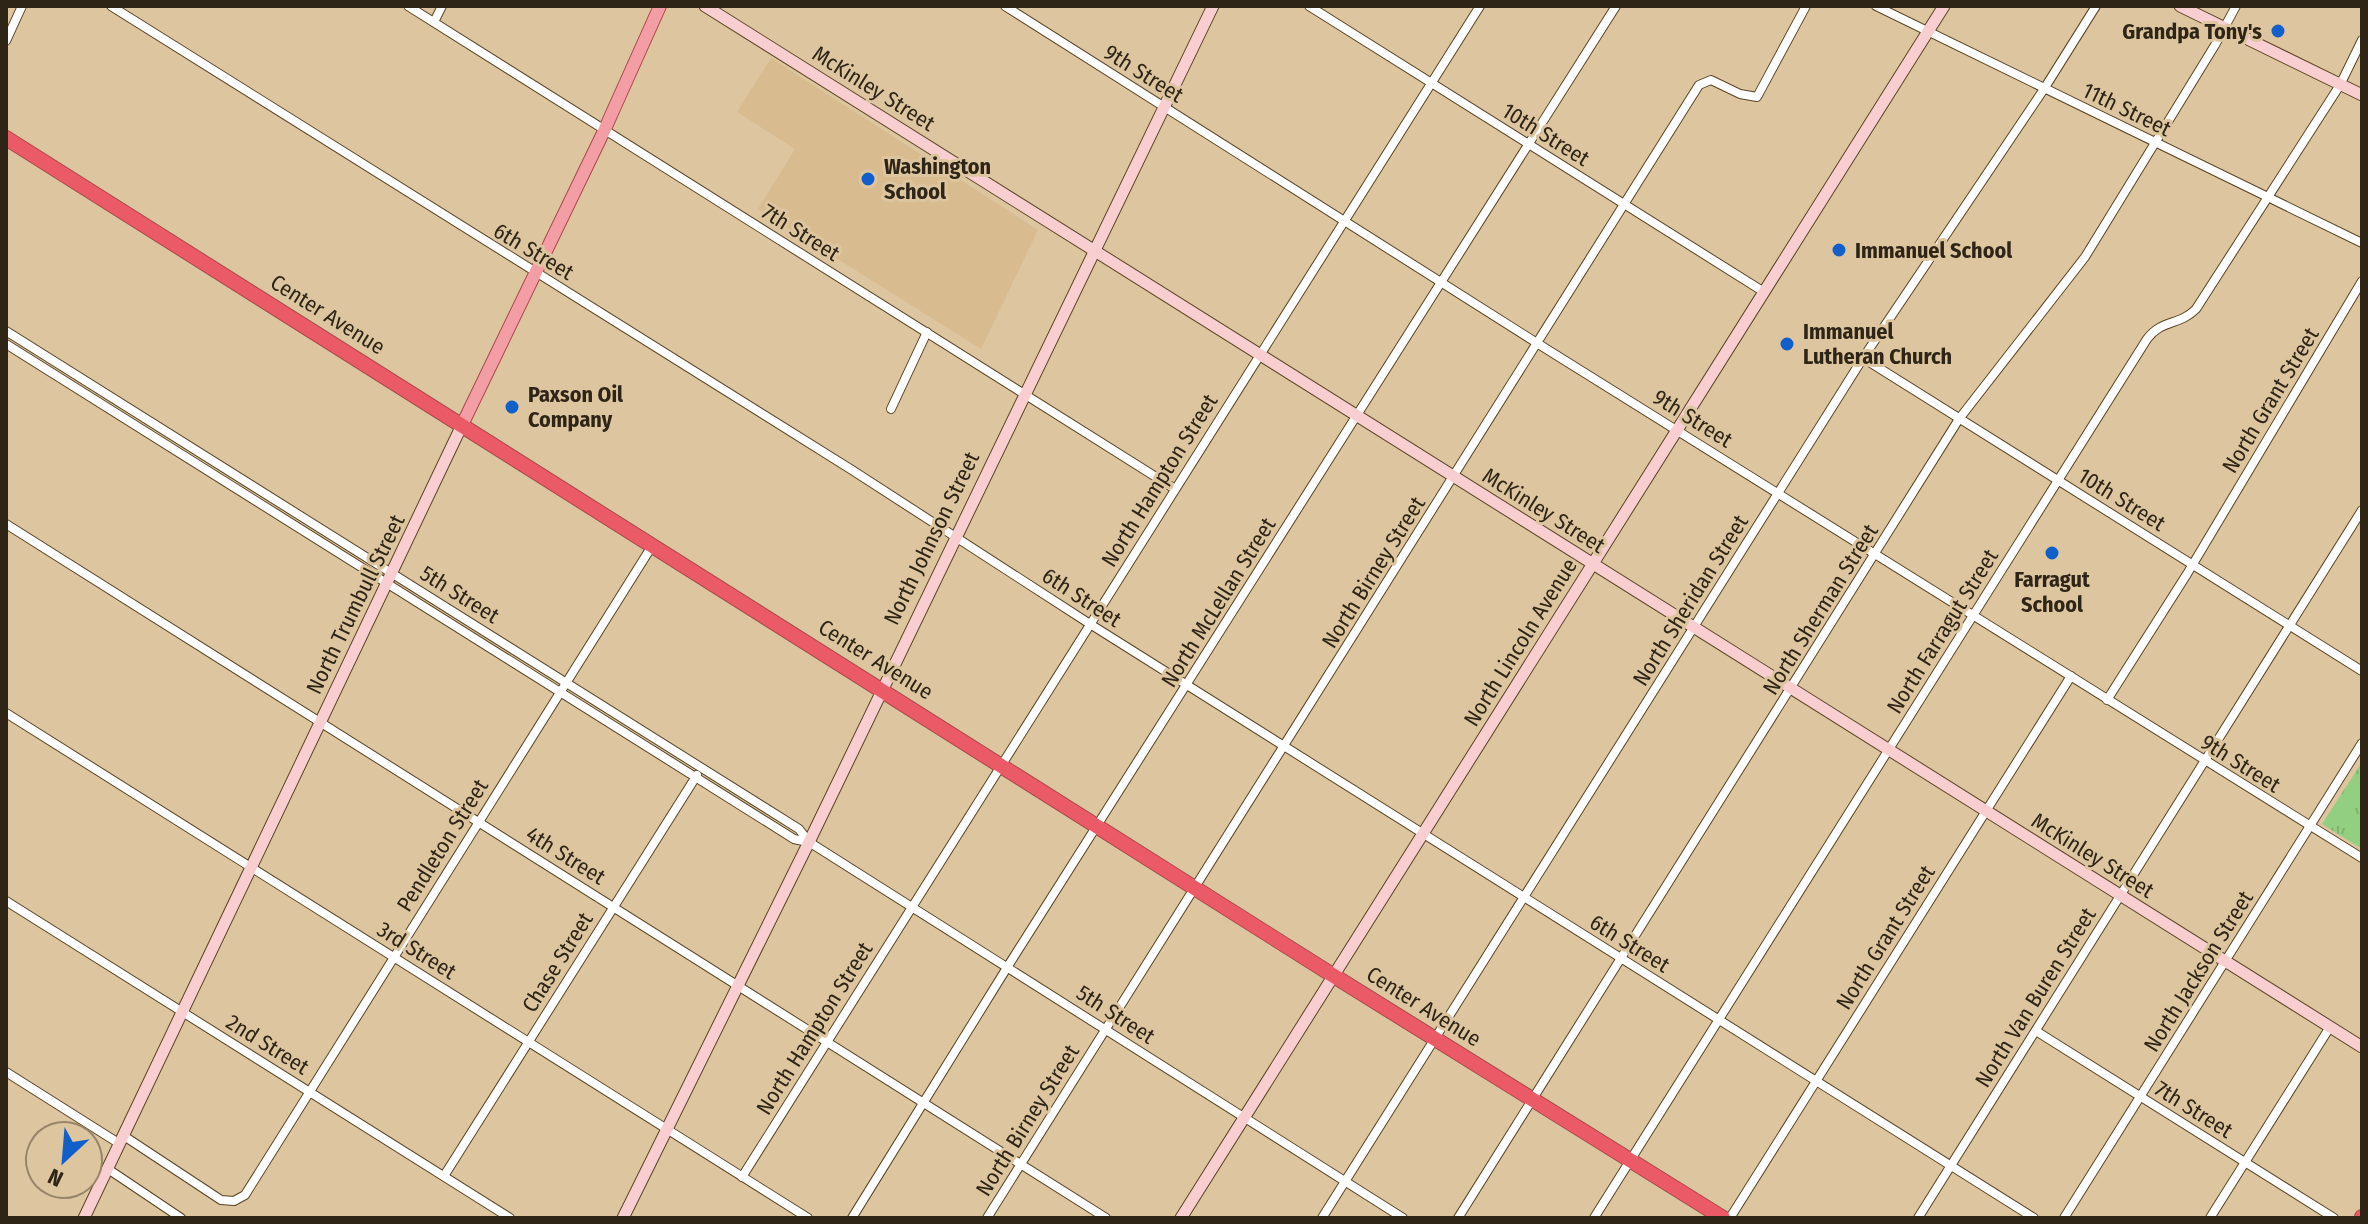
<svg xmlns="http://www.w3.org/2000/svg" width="2368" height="1224" viewBox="0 0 2368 1224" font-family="'Fira Sans Condensed',sans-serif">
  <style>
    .built { fill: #d8bc90 }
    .park { fill: url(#park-tufts) }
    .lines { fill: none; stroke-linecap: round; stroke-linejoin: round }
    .street-casing { stroke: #594423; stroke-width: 10 }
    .secondary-casing { stroke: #594423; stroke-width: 13 }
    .primary-casing { stroke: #a9484b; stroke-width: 14 }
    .highway-casing { stroke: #a9484b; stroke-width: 16 }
    .street { stroke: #fff; stroke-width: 8 }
    .secondary { stroke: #f9ced1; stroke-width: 11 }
    .primary { stroke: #f39da4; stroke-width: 12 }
    .highway { stroke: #eb5b67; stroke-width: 14 }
    .poi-dot { fill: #1160ca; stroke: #ddc5a0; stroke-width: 3 }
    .labels { text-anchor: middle; stroke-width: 6; stroke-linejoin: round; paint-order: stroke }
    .poi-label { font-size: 22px; font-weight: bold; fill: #2e2517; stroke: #ddc5a0; text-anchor: start }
    .street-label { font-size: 22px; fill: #2e2517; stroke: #ddc5a0 }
  </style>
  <defs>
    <pattern id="park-tufts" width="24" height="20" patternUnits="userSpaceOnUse" patternTransform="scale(2)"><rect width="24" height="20" fill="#93cf80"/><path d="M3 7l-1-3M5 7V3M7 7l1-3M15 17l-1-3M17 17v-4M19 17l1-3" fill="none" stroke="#7fb26e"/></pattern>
  </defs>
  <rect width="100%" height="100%" fill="#ddc5a0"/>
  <polygon class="built" points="771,58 1038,230 981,349 758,209 795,149 737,112"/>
  <polygon class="park" points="2362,762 2362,849 2322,824"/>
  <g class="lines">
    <g class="street-casing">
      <g id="street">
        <polyline points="111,6 852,470 1090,624 2034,1218"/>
        <polyline points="408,6 1175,489"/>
        <polyline points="1005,6 1548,350 2362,858"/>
        <polyline points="1309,6 1764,292"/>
        <polyline points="1876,6 2362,243"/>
        <polyline points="434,22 442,6"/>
        <polyline points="6,41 22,6"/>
        <polyline points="6,331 799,829 809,842 1403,1218"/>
        <polyline points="6,344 794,839 808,842"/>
        <polyline points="1863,358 2362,671"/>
        <polyline points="891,409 927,332"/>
        <polyline points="6,524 1106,1218"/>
        <polyline points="2107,700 2187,574 2362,281"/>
        <polyline points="6,713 808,1218"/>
        <polyline points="6,901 510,1218"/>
        <polyline points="2036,1031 2334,1218"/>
        <polyline points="6,1072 120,1144"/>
        <polyline points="124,1136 221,1200 234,1201 245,1195 652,546"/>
        <polyline points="108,1169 181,1218"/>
        <polyline points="444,1176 697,775"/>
        <polyline points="742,1177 1480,6"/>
        <polyline points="852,1218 1008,966 1616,6"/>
        <polyline points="987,1218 1699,85 1711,80 1740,94 1757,97 1806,6"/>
        <polyline points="1322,1218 1863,358 2044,89 2096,6"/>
        <polyline points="1458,1218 1959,419 2085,257 2215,45 2236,6"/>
        <path d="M1594,1218L2147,339C2162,319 2179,326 2196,309L2340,85L2362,40"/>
        <polyline points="1730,1218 2071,676"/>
        <polyline points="1918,1218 2362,510"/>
        <polyline points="2064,1218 2362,743"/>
        <polyline points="2210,1218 2330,1027"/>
      </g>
    </g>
    <g class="secondary-casing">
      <g id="secondary">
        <polyline points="705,6 2362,1047"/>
        <polyline points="2180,6 2362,95"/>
        <polyline points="84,1218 462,425"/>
        <polyline points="623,1218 809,842 1213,6"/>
        <polyline points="1181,1218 1944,6"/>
      </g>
    </g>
    <g class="primary-casing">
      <polyline id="primary" points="462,425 604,131 660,6"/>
    </g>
    <g class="highway-casing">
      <g id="highway">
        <polyline points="6,138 1334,976 1723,1218"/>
        <polyline points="2362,1218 2362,1217"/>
      </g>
    </g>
    <use href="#street" class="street"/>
    <use href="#secondary" class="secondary"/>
    <use href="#primary" class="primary"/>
    <use href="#highway" class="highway"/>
  </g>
  <g class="poi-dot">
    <circle cx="2278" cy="31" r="8"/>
    <circle cx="868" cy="179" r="8"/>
    <circle cx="1839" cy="250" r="8"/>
    <circle cx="1787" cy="344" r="8"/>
    <circle cx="512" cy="407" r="8"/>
    <circle cx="2052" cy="553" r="8"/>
  </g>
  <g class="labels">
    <g class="poi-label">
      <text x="2262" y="39" text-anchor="end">Grandpa Tony's</text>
      <text x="884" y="174">Washington<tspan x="884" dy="25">School</tspan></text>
      <text x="1855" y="258">Immanuel School</text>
      <text x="1803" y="339">Immanuel<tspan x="1803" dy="25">Lutheran Church</tspan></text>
      <text x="528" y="402">Paxson Oil<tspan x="528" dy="25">Company</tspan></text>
      <text x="2052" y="587" text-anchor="middle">Farragut<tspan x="2052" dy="25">School</tspan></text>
    </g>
    <g class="street-label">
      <text transform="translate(1144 73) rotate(32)" y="8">9th Street</text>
      <text transform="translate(874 88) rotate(32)" y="8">McKinley Street</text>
      <text transform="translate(2127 109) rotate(26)" y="8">11th Street</text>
      <text transform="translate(1546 134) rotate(32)" y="8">10th Street</text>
      <text transform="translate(801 232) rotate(32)" y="8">7th Street</text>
      <text transform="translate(534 251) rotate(31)" y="8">6th Street</text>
      <text transform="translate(328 314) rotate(32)" y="8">Center Avenue</text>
      <text transform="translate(2270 400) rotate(-59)" y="8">North Grant Street</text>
      <text transform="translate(1693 418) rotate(32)" y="8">9th Street</text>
      <text transform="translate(1159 480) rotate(-58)" y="8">North Hampton Street</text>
      <text transform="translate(2122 499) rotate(32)" y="8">10th Street</text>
      <text transform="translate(1544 510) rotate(32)" y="8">McKinley Street</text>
      <text transform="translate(931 538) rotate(-64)" y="8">North Johnson Street</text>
      <text transform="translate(1373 572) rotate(-58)" y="8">North Birney Street</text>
      <text transform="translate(460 594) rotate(32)" y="8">5th Street</text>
      <text transform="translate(1082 597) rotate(33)" y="8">6th Street</text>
      <text transform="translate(1690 600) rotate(-58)" y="8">North Sheridan Street</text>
      <text transform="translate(1218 602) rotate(-58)" y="8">North McLellan Street</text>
      <text transform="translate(355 604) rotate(-64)" y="8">North Trumbull Street</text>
      <text transform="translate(1820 609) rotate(-58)" y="8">North Sherman Street</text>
      <text transform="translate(1942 631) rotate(-58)" y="8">North Farragut Street</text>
      <text transform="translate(1520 642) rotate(-58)" y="8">North Lincoln Avenue</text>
      <text transform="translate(876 659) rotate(32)" y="8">Center Avenue</text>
      <text transform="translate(2241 763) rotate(32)" y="8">9th Street</text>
      <text transform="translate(442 845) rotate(-58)" y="8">Pendleton Street</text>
      <text transform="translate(566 855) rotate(32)" y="8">4th Street</text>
      <text transform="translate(2093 855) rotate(32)" y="8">McKinley Street</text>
      <text transform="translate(1885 937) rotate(-58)" y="8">North Grant Street</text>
      <text transform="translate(1630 943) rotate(32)" y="8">6th Street</text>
      <text transform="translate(417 950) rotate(32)" y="8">3rd Street</text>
      <text transform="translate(557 962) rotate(-58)" y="8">Chase Street</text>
      <text transform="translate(2198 971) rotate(-58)" y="8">North Jackson Street</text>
      <text transform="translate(2035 997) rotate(-58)" y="8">North Van Buren Street</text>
      <text transform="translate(1424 1006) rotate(32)" y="8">Center Avenue</text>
      <text transform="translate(1116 1014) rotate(33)" y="8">5th Street</text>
      <text transform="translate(814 1028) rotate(-58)" y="8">North Hampton Street</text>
      <text transform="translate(268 1044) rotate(32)" y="8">2nd Street</text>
      <text transform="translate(2194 1109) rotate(32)" y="8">7th Street</text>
      <text transform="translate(1027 1120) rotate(-58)" y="8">North Birney Street</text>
    </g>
  </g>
  <rect width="2368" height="1224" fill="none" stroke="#2e2517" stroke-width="16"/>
  <g transform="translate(64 1160) rotate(206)"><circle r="38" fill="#ddc5a0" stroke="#978569" stroke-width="2"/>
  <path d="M0-6L14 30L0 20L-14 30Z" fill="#1160ca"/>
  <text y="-12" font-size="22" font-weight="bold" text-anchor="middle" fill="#2e2517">N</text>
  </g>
</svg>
